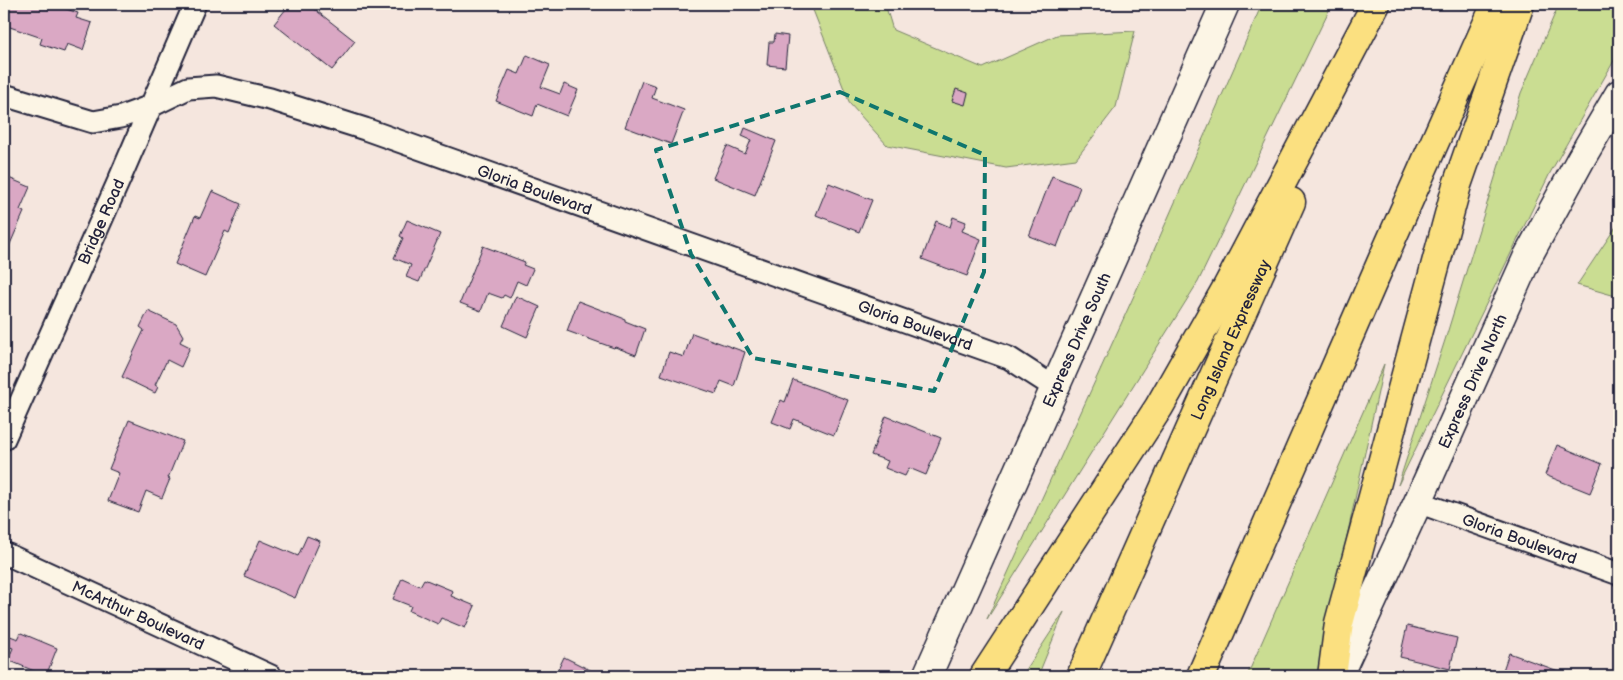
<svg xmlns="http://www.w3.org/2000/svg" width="1623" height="680" viewBox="0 0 1623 680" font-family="'Balsamiq Sans',sans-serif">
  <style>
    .green { fill: #cadd92; stroke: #768066 }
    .building { fill: #daa8c4; stroke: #22223b }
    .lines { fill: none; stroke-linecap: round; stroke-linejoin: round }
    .street-casing { stroke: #22223b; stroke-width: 25 }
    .secondary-casing { stroke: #22223b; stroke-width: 31 }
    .highway-casing { stroke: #22223b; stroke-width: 31 }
    .street { stroke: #fcf5e5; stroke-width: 21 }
    .secondary { stroke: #fcf5e5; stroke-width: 28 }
    .highway { stroke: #fbe080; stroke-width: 28 }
    .marked { fill: none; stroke: #0f766e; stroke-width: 4; stroke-dasharray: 10 6; stroke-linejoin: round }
    .labels { text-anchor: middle; stroke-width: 4; stroke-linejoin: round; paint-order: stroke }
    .street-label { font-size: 16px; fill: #22223b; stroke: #fcf5e5 }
  </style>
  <rect width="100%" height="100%" fill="#f5e6de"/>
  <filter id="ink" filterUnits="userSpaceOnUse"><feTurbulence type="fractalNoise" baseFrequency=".02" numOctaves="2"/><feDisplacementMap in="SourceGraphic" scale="10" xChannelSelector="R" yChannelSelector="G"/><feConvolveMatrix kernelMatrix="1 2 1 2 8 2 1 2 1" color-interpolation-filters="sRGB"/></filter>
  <g filter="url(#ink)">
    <g class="green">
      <polygon points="798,4 885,4 893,30 983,68 1057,35 1135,31 1116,107 1076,159 1006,168 887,145 850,104 813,10"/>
      <polygon points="1262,4 1332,4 1198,282 987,619 1136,291"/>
      <polygon points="1559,4 1619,4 1619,52 1550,173 1398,485 1446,337 1521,93"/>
      <polygon points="1619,222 1619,297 1577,285"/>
      <polygon points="1384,364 1317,676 1247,676"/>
      <polygon points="1064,612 1038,676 1022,676"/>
    </g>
    <g class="building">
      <polygon points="4,4 51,4 78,13 76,18 92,23 83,50 67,44 64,52 40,44 42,38 4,25"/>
      <polygon points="290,4 308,4 355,41 332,70 274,24"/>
      <polygon points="775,34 788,36 785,67 767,65 769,42 774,42"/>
      <polygon points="527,55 550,65 541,87 560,94 564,84 578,90 567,116 537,104 533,116 496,101 509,70 519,74"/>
      <polygon points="642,81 656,86 652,98 684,110 671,144 625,127"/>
      <polygon points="956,89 968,93 965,105 952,101"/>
      <polygon points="745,128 776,141 755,195 713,178 727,146 745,154 751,140 742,136"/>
      <polygon points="4,176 30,187 20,210 24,212 4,258"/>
      <polygon points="1052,176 1080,187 1057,247 1029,236"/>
      <polygon points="829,183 872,200 859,232 816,215"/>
      <polygon points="212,191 241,204 229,233 225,231 205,277 175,264 195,216 200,218"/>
      <polygon points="953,217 966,222 962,231 981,239 967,276 922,259 936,221 950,227"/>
      <polygon points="407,220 440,234 419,282 406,277 411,265 394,258 403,238 400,236"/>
      <polygon points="483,246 525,262 523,265 533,269 526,285 517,281 510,298 504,295 502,298 488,293 481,311 460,303"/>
      <polygon points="516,296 540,307 527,337 503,326"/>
      <polygon points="578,301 625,319 625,321 645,329 636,355 615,347 614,348 567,331"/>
      <polygon points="148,311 176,324 183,336 180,342 190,347 181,367 167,360 155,385 158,387 155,393 122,377 144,330 140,327"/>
      <polygon points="692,333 745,352 734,386 721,381 716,394 661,375 669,352 684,357"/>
      <polygon points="793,380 848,400 834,435 794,419 790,429 772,422 781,400 785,402"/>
      <polygon points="886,416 941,438 926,475 909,468 905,476 885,468 888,461 871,455"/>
      <polygon points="129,420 183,441 168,478 170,479 162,498 146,491 138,512 108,501 119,473 109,469"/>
      <polygon points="1557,445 1602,464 1590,493 1545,475"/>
      <polygon points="307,536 320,541 295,598 244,576 260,540 298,556"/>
      <polygon points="402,578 420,586 424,579 453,591 451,596 475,606 465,628 441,618 438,624 409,611 411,606 393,599"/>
      <polygon points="4,623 9,625 5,634 18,639 21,633 57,648 46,676 8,660 13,648 4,645"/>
      <polygon points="1407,626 1457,638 1450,669 1400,657"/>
      <polygon points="1509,653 1572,676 1501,676"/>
      <polygon points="564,657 594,672 592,676 555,676"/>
    </g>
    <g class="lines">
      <g class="street-casing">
        <g id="street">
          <path id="s1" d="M4,95L93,122L121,117L151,106L188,88L216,86L270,99L365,129L1009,358L1054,387"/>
          <path id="s2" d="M4,439L120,178L195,4"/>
          <path id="s3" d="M1418,502L1619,574"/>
          <path id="s4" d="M4,553L271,676"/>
        </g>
      </g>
      <g class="secondary-casing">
        <g id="secondary">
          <path id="s5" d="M927,676L1225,4"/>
          <path id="s6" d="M1338,676L1418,502L1528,256L1582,157L1619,94"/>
        </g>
      </g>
      <g class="highway-casing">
        <g id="highway">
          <polyline points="984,676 1159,407 1226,289 1376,4"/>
          <path id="s7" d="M1081,676L1291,202"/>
          <polyline points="1201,676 1384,256 1496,4"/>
          <polyline points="1332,676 1339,623 1457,185 1520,4"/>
        </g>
      </g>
      <use href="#street" class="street"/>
      <use href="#secondary" class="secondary"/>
      <use href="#highway" class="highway"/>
    </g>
  </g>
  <path class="marked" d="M840,92L985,155L984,272L934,391L753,358L691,254L656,150Z"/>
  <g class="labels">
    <g class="street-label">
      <text dy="6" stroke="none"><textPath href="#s1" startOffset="558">Gloria Boulevard</textPath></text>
      <text dy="6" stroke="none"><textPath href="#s2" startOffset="238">Bridge Road</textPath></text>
      <text dy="6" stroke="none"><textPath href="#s1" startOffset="962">Gloria Boulevard</textPath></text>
      <text dy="6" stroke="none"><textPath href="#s5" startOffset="368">Express Drive South</textPath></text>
      <text dy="6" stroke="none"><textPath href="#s7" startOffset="368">Long Island Expressway</textPath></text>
      <text dy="6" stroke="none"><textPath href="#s6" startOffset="324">Express Drive North</textPath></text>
      <text dy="6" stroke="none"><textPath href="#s3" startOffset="108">Gloria Boulevard</textPath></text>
      <text dy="6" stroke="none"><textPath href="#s4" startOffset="148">McArthur Boulevard</textPath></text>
    </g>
  </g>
  <rect width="1623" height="680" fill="none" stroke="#fcf5e5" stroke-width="20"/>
  <rect x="10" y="10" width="1603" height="660" fill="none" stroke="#22223b" stroke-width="2" filter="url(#ink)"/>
</svg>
